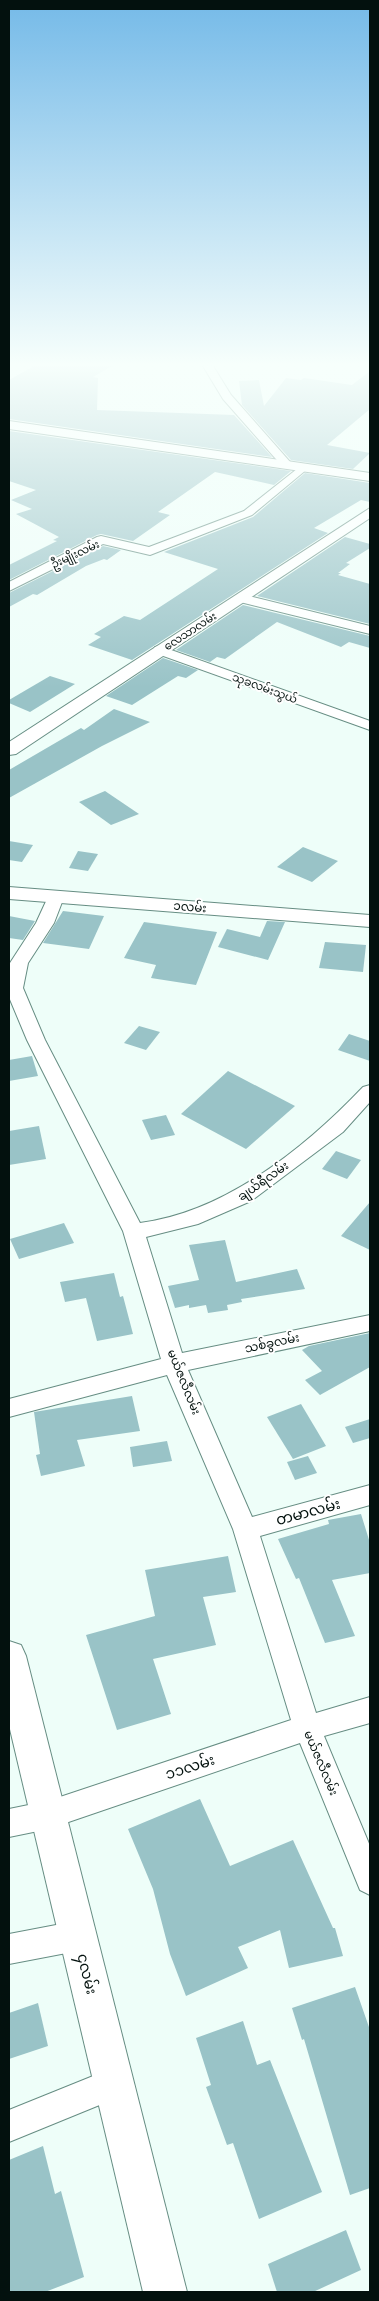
<svg xmlns="http://www.w3.org/2000/svg" width="379" height="2301" viewBox="0 0 379 2301" font-family="'DM Sans','Noto Sans Myanmar',sans-serif">
  <style>
    .building { fill: #99c3c7 }
    .lines { fill: none; stroke-linecap: round; stroke-linejoin: round }
    .minor-casing { stroke: #668d83; stroke-width: 2 }
    .tertiary-casing { stroke: #668d83; stroke-width: 2 }
    .minor { fill: #fff; fill-rule: evenodd }
    .tertiary { fill: #fff; fill-rule: evenodd }
    .labels { text-anchor: middle; stroke-width: 4; stroke-linejoin: round; paint-order: stroke }
    .far-street-label { font-size: 11px; fill: #03110e; stroke: #fff }
    .street-label { font-size: 12px; fill: #03110e; stroke: #fff }
    .near-street-label { font-size: 15px; fill: #03110e; stroke: #fff }
  </style>
  <rect width="100%" height="100%" fill="#eefef9"/>
  <g class="building">
    <polygon points="34,366 112,366 93,377 98,378 97,410 234,415 272,457 9,419 9,380"/>
    <polygon points="370,371 370,409 327,445 370,453 353,469 291,460 242,405 239,381 259,380 264,406 286,378 301,380 304,378 352,385"/>
    <polygon points="9,431 291,471 274,485 215,472 158,512 170,515 133,541 101,534 97,535 9,580 9,565 57,541 53,540 59,537 16,514 32,509 11,500 36,490 9,481"/>
    <polygon points="305,473 370,483 370,502 361,500 314,528 328,533 132,660 88,645 101,637 94,634 124,616 140,620 218,569 164,552 253,517"/>
    <polygon points="345,537 370,544 370,548 346,563 350,564 338,573 341,573 338,575 370,584 370,624 257,596"/>
    <polygon points="103,546 121,550 107,560 104,559 86,566 37,595 33,594 9,607 9,593"/>
    <polygon points="243,605 370,636 370,648 349,642 341,647 277,622 225,659 217,657 210,662 176,650"/>
    <polygon points="163,658 198,670 186,678 178,676 132,705 106,696"/>
    <polygon points="50,676 75,684 30,712 9,703 9,700"/>
    <polygon points="114,709 150,722 102,746 9,798 9,770 81,728 84,730"/>
    <polygon points="105,791 139,814 111,825 79,802"/>
    <polygon points="9,841 33,845 22,862 9,860"/>
    <polygon points="303,847 338,861 312,882 277,867"/>
    <polygon points="78,851 98,854 88,871 69,868"/>
    <polygon points="63,911 104,916 89,949 43,943"/>
    <polygon points="9,916 35,921 23,940 9,938"/>
    <polygon points="267,921 285,922 268,960 218,947 227,929 260,937"/>
    <polygon points="144,922 217,932 196,985 151,978 156,965 124,958"/>
    <polygon points="325,942 366,945 363,972 319,968"/>
    <polygon points="139,1026 160,1032 146,1050 124,1043"/>
    <polygon points="349,1034 370,1041 370,1061 338,1050"/>
    <polygon points="32,1056 38,1076 9,1081 9,1060"/>
    <polygon points="228,1071 295,1106 246,1149 181,1114"/>
    <polygon points="166,1115 175,1135 151,1140 142,1120"/>
    <polygon points="39,1126 46,1159 9,1165 9,1131"/>
    <polygon points="336,1151 361,1160 347,1179 322,1169"/>
    <polygon points="370,1202 370,1250 341,1236"/>
    <polygon points="64,1223 74,1243 19,1259 10,1239"/>
    <polygon points="225,1240 236,1282 297,1269 305,1289 241,1299 242,1302 227,1305 228,1310 208,1313 206,1305 189,1308 189,1305 175,1308 168,1286 199,1280 189,1245"/>
    <polygon points="114,1273 120,1297 123,1296 133,1334 97,1341 86,1298 65,1302 60,1282"/>
    <polygon points="370,1333 370,1367 320,1395 305,1380 322,1371 302,1350 309,1346"/>
    <polygon points="132,1396 140,1431 77,1440 85,1466 41,1476 36,1455 40,1454 34,1412"/>
    <polygon points="301,1404 326,1446 293,1459 267,1417"/>
    <polygon points="370,1419 370,1438 353,1443 345,1427"/>
    <polygon points="167,1441 172,1461 133,1467 130,1447"/>
    <polygon points="308,1456 317,1473 295,1480 287,1462"/>
    <polygon points="361,1514 370,1543 370,1573 332,1580 355,1636 325,1643 299,1578 296,1579 278,1539 329,1524 328,1520"/>
    <polygon points="228,1556 236,1592 203,1597 216,1645 153,1659 171,1714 117,1730 86,1635 155,1616 145,1570"/>
    <polygon points="200,1799 230,1866 293,1840 333,1928 335,1928 343,1956 289,1968 280,1930 238,1947 248,1968 186,1996 170,1954 153,1889 128,1829"/>
    <polygon points="355,1987 370,2030 370,2188 350,2195 304,2039 302,2040 292,2008"/>
    <polygon points="38,2003 48,2046 9,2059 9,2013"/>
    <polygon points="243,2021 257,2065 270,2060 322,2192 259,2219 233,2143 227,2145 206,2087 211,2085 196,2038"/>
    <polygon points="43,2146 55,2194 61,2191 84,2277 45,2292 9,2292 9,2160"/>
    <polygon points="346,2230 361,2270 313,2292 277,2292 268,2264"/>
  </g>
  <g class="lines">
    <g class="minor-casing">
      <g id="minor">
        <polygon points="203,366 213,366 231,395 291,463 291,467 283,467 223,399"/>
        <polygon points="302,465 308,468 306,470 252,515 150,555 103,544 9,591 9,582 97,537 101,536 149,547 244,511"/>
        <polygon points="241,594 370,626 370,634 236,601 235,598"/>
        <polygon points="160,646 370,721 370,730 155,653 153,650 155,647"/>
        <path d="M56,892L62,893L64,897L54,923L28,963L23,988L45,1040L140,1223C226,1212 306,1147 363,1087L370,1085V1102L343,1132L251,1201L198,1224L146,1237L182,1353L370,1315V1331L188,1370L252,1517L370,1485V1505L260,1536L316,1713L370,1697V1723L324,1736L370,1846V1895L360,1890L300,1743L48,1829L9,1837V1809L48,1801L291,1720L233,1529L167,1375L9,1417V1399L161,1359L123,1231L27,1040L9,997L10,963L36,923L48,897L50,893Z"/>
        <polygon points="77,1921 88,1925 92,1936 88,1947 77,1951 9,1964 9,1934"/>
        <polygon points="113,2068 124,2073 129,2084 124,2095 9,2142 9,2110"/>
      </g>
    </g>
    <g class="tertiary-casing">
      <g id="tertiary">
        <polygon points="9,421 370,473 370,481 9,429"/>
        <polygon points="370,508 370,518 16,754 9,755 9,742"/>
        <polygon points="9,887 370,915 370,927 9,899"/>
        <polygon points="9,1641 21,1645 26,1656 187,2292 143,2292 9,1725"/>
      </g>
    </g>
    <use href="#minor" class="minor"/>
    <use href="#tertiary" class="tertiary"/>
  </g>
  <linearGradient id="sky" x2="0" y2="1"><stop stop-color="#75bae8"/><stop offset="0.53" stop-color="#f7fffc"/><stop offset="1" stop-color="#f7fffc" stop-opacity="0"/></linearGradient>
  <rect width="379" height="688" fill="url(#sky)"/>
  <g class="labels">
    <g class="far-street-label">
      <text transform="translate(75 554) rotate(-25)" y="4">ဦးမျိုးလမ်း</text>
      <text transform="translate(190 631) rotate(-33)" y="4">လေသာလမ်း</text>
      <text transform="translate(265 688) rotate(20)" y="4">သုခလမ်းသွယ်</text>
    </g>
    <g class="street-label">
      <text transform="translate(190 907) rotate(5)" y="4">၁လမ်း</text>
      <text transform="translate(263 1181) rotate(-35)" y="4">ချယ်ရီလမ်း</text>
      <text transform="translate(272 1343) rotate(-12)" y="4">သစ်ခွလမ်း</text>
      <text transform="translate(184 1382) rotate(68)" y="4">မယ်ဇလီလမ်း</text>
      <text transform="translate(321 1763) rotate(67)" y="4">မယ်ဇလီလမ်း</text>
    </g>
    <g class="near-street-label">
      <text transform="translate(308 1512) rotate(-15)" y="5">တမာလမ်း</text>
      <text transform="translate(190 1767) rotate(-18)" y="5">၁၁လမ်း</text>
      <text transform="translate(87 1974) rotate(76)" y="5">၄လမ်း</text>
    </g>
  </g>
  <rect width="379" height="2301" fill="none" stroke="#03110e" stroke-width="20"/>
</svg>
